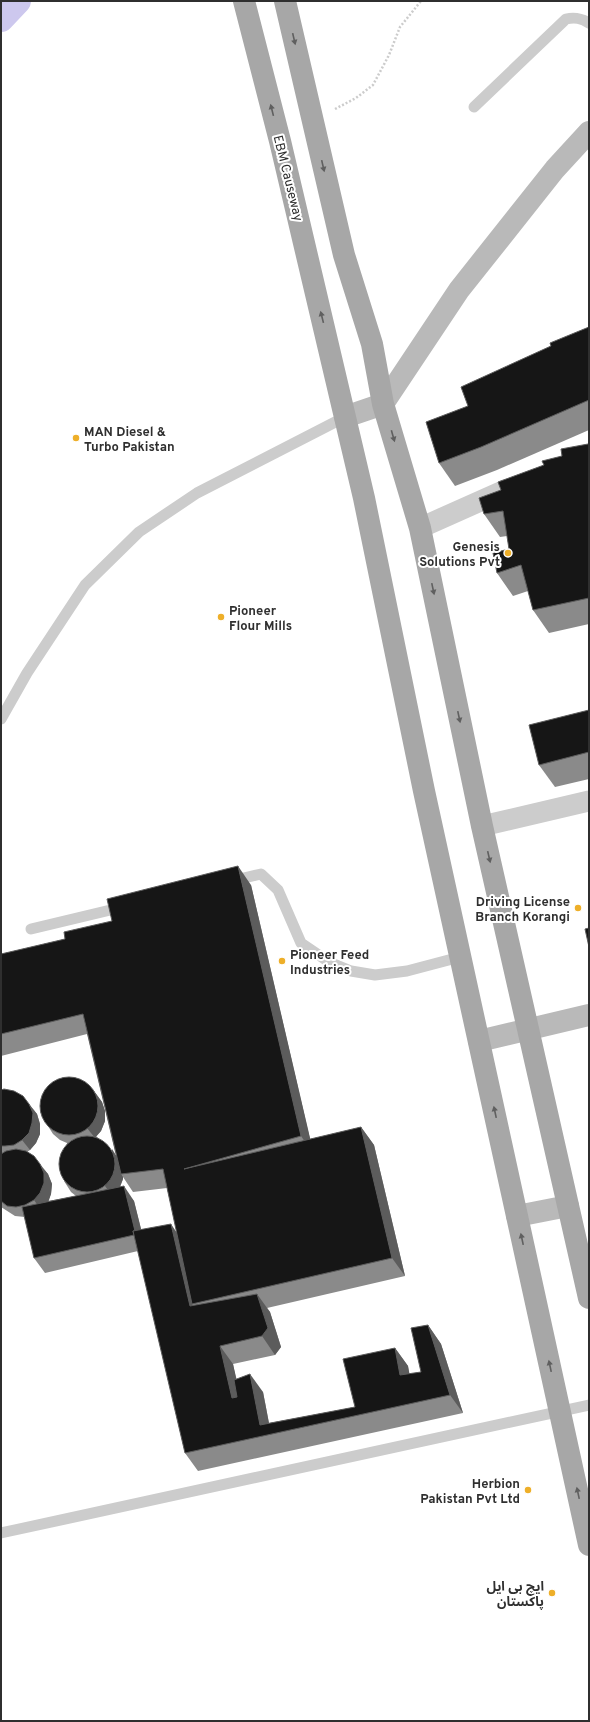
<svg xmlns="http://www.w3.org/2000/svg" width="590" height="1722" viewBox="0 0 590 1722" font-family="Overpass,'Noto Sans Arabic',sans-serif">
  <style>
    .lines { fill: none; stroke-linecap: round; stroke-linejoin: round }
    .canal { stroke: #cdc8ee; stroke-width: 26 }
    .path { stroke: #ccc; stroke-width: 2.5; stroke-dasharray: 2 2; stroke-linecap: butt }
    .lane { stroke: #ccc; stroke-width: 11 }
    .street { stroke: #ccc; stroke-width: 21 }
    .secondary { stroke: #b9b9b9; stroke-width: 22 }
    .primary { stroke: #a7a7a7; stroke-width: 22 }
    .wall { fill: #8a8a8a; fill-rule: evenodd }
    .shaded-wall { fill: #5c5c5c }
    .building { fill: #161616; stroke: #5c5c5c }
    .oneway { fill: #5f5f5f }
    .poi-dot { fill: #eeaf29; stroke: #fff; stroke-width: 1.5 }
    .labels { text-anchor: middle; stroke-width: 4; stroke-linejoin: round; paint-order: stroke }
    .street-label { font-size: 13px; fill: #2f2f2f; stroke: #fff }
    .poi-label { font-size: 13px; font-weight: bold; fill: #2f2f2f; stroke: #fff; text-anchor: end }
  </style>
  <rect width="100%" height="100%" fill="#fff"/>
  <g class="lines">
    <polyline class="canal" points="1,19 18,1"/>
    <polyline class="path" points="335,109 356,98 373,85 389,55 400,27 421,1"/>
    <g class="lane">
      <path d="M474,107L566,19C575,17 581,18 589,23"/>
      <polyline points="1,719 27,673 85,585 139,532 197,493 345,417"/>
      <polyline points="231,881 261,874 278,890 301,943 329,962 351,971 375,975 407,971 460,957"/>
      <polyline points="31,929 123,907"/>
      <polyline points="1,1533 589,1405"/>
    </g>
    <g class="street">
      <polyline points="420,528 505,490"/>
      <polyline points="482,826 589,801"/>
    </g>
    <g class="secondary">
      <polyline points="345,417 383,404 459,290 555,169 589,132"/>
      <polyline points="479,1041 589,1015"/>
      <polyline points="517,1216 568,1206"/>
    </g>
    <g class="primary">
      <polyline points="244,1 280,141 364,498 424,791 589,1545"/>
      <polyline points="285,1 344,255 372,344 383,404 420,528 482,826 589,1298"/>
    </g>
  </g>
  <g class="wall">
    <polygon points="589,327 589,430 497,470 455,486 439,463 468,406 551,346"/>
    <polygon points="589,444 589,624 549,633 533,610 528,591 513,596 497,573 509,549 507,536 500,537 484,514 501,490 544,465"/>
    <polygon points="589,710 589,779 555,787 539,765"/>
    <path d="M251,885L310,1139L361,1127L374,1145L405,1276L267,1308L270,1312L281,1347L275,1355L233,1364L236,1379L263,1392L269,1423L355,1407L395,1348L408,1366L409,1374L421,1372L428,1325L441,1344L463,1413L198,1471L185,1453L138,1251L45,1273L34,1258L25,1217L15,1216L1,1207V1090L29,1104L37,1114L40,1124V1134L36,1143L30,1150L27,1152L48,1174L52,1184L51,1194L48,1201L76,1196L71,1192L64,1181L67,1143L60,1140L53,1134L46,1123L94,1091L102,1102L105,1111V1121L101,1131L96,1136L116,1156L87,1034L1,1056V954L65,939L112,921ZM123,1177L133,1192L167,1188L177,1233L141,1229L134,1201L120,1187L123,1179Z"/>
  </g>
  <g class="shaded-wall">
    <polygon points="238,866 251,885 314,1155 301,1136"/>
    <polygon points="94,1091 102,1102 105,1111 105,1121 101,1131 95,1138 87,1128"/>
    <polygon points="29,1104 37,1114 40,1124 40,1134 36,1143 30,1150 22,1140"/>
    <polygon points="361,1127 374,1145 405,1276 392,1258"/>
    <polygon points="112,1149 119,1160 121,1174 123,1177 123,1179 119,1189 112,1196 105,1186"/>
    <polygon points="40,1164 48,1174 52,1184 51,1194 48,1203 41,1210 34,1200"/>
    <polygon points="124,1186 134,1201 146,1249 136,1234"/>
    <polygon points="171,1224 183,1242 192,1304 201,1316 190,1306"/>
    <polygon points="257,1294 270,1312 281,1347 275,1355 262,1336"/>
    <polygon points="428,1325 441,1344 463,1413 450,1395"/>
    <polygon points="220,1346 233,1364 245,1416 232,1398"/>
    <polygon points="395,1348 408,1366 413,1393 400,1375"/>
    <polygon points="250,1374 263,1392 271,1434 260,1425"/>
  </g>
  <g class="building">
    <polygon points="589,327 589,400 481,447 439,463 426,422 468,406 461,387 551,346 550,343"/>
    <polygon points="588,444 589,444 589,598 533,610 521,565 497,573 493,553 509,549 503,511 484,514 479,498 501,490 498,482 544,465 542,461 562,456 561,449"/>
    <polygon points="589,710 589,752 539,765 529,725"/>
    <polygon points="238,866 301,1136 184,1169 361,1127 392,1258 192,1304 163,1169 121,1174 83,1014 1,1034 1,954 65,939 64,932 112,921 107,899"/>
    <polygon points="589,928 589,947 585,929"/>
    <circle cx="69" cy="1106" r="29"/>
    <polygon points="4,1089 14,1091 23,1096 29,1104 33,1113 32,1123 29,1133 22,1140 14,1145 5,1146 1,1146 1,1090"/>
    <circle cx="87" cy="1164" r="28"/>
    <polygon points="16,1149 26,1151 34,1156 40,1164 44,1173 44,1183 40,1193 34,1200 25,1205 16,1207 7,1206 1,1201 1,1154 6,1151"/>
    <polygon points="124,1186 135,1231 133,1231 134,1235 34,1258 22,1207"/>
    <polygon points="171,1224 190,1306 257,1294 268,1328 262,1336 220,1346 232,1398 237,1397 234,1380 250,1374 260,1425 355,1407 343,1359 395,1348 400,1375 421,1372 411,1328 428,1325 450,1395 185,1453 133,1231"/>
  </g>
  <defs><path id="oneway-solid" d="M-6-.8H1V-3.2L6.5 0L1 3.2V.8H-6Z"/></defs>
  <g class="oneway">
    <use href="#oneway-solid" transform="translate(294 39) rotate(77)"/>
    <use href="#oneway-solid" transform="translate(272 110) rotate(-104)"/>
    <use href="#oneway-solid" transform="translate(323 166) rotate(77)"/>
    <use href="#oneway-solid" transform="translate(322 317) rotate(-104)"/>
    <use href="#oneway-solid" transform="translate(393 436) rotate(74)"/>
    <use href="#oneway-solid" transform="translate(433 589) rotate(78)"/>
    <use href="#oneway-solid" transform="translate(459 717) rotate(78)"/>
    <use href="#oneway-solid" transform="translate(489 857) rotate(77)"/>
    <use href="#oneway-solid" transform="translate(495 1112) rotate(-102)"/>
    <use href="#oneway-solid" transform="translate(522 1239) rotate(-102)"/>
    <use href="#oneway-solid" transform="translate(550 1366) rotate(-102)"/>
    <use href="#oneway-solid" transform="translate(578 1493) rotate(-102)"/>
  </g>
  <g class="poi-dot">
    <circle cx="76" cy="438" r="4"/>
    <circle cx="508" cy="553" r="4"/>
    <circle cx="221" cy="617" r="4"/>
    <circle cx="578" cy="908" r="4"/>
    <circle cx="282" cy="961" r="4"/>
    <circle cx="528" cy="1490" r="4"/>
    <circle cx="552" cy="1593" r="4"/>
  </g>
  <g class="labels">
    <g class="street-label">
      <text transform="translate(289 178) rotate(76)" y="5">EBM Causeway</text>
    </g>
    <g class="poi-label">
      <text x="84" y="436" text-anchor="start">MAN Diesel &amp;<tspan x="84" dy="15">Turbo Pakistan</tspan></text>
      <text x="500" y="551">Genesis<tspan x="500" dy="15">Solutions Pvt</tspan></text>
      <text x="229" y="615" text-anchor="start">Pioneer<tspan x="229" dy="15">Flour Mills</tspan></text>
      <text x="570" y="906">Driving License<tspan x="570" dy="15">Branch Korangi</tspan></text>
      <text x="290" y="959" text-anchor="start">Pioneer Feed<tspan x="290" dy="15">Industries</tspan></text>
      <text x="520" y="1488">Herbion<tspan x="520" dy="15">Pakistan Pvt Ltd</tspan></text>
      <text x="544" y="1591">ایچ بی ایل<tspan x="544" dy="15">پاکستان</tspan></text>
    </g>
  </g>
  <rect width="590" height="1722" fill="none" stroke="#2f2f2f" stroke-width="4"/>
</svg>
